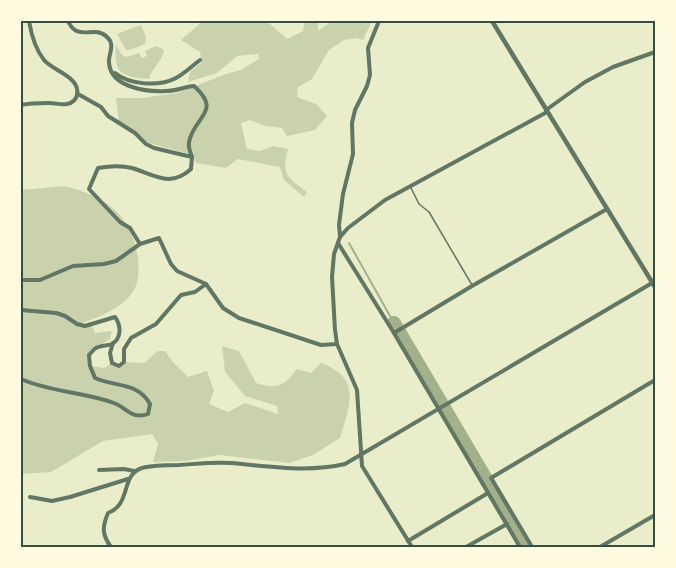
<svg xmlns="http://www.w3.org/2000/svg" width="676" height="568" viewBox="0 0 676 568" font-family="'IBM Plex Serif',serif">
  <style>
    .green { fill: #cad2ad }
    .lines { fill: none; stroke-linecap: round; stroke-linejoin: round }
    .stream { stroke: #a3b18a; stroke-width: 2 }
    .river { stroke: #a3b18a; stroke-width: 14 }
    .service { stroke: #617663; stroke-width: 1.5 }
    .minor { stroke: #617663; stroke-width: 4 }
    .tertiary { stroke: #617663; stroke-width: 4.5 }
    .neatline { fill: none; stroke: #344e41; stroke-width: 2 }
  </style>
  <rect width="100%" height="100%" fill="#e9edc9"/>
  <g class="green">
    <path d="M203,21H261L270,24L287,39L303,31L305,21H318V31L332,21H372L363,40L357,38L344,40L329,50L312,79L298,87L297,97L316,104L327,116L315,130L287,136L282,128L265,126L250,120L241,123L247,149L260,151L273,146L288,149C281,176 287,176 307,192L304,197L284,180L280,167L238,159L226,168L196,163L193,155L149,143L136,132L119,122L116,98H142L177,93L226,74L241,70L259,59L258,54L237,56L217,73L188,82L190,72L202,62L200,52L181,40Z"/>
    <polygon points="141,25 146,37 145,44 130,50 126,50 117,34"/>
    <path d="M116,45L122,55L127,57L139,53L142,58L147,56L145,51L156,46L164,50C162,63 152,67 149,79C123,77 113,74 116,45Z"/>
    <path d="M64,186C105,196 132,214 138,258C139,268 139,281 134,290C124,308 98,317 80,324H91L95,333L112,331L110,339L96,348L89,355L90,366L104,368L112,363L119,366L124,362L144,363L158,351H165L173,362L188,377L207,371L214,391L209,404L228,412L245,403L278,414L277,406L245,396L225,372L222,346L239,351L256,383C277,390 284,386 297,369L311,373L321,363C362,378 350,405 340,438L313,455L289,463L219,455L186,461L153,462L158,444L152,434L103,441L51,472L21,474V190Z"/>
  </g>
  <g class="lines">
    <polyline class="stream" points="349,243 394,323"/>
    <polyline class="river" points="394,323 526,547"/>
    <polyline class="service" points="411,188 419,204 429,212 472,285"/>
    <g class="minor">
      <path d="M68,21C78,43 94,24 107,37C116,45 108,54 109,63C111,88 148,92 166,91C176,91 184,87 194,86C223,112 194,116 189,142C188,147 190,152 192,157"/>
      <path d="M115,73C130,85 159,87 176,78C185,73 192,66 200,60"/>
      <path d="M78,94L101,107L108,116L135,133L146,144L154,148L192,157L191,169C170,188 155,175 132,168C121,165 109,166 98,168L89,189L120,222L130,228L140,244"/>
      <path d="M21,105C30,103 39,103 49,103C55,103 61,105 67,104C72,103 76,100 77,95C81,77 53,71 44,60C36,50 31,33 29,21"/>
      <polyline points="546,110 585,82 613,67 655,52"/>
      <polyline points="340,236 339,225 343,194 353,154 352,123 355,110 367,86 370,75 368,48 379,21"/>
      <polyline points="338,243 394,333 520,547"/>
      <polyline points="21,280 40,280 73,266 104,264 116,261 140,244 159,238 171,264 177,271 206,284 223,308 239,318 321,345 337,344"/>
      <path d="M21,310L56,313L65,316L77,324L85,326L115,317C121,325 122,338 112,344C107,346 101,345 96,348C95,348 90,354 89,355L90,366L95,378C115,387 138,382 150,404L148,414C132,420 127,408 114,403C84,392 50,392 21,379"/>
      <polyline points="394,333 472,286 607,209"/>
      <polyline points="113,343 110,353 112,363 119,366 124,362 124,349 131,338 156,324 181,295 195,292 206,284"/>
      <polyline points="99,470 124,469 134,471"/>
      <polyline points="30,497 52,501 70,497 128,479"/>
      <polyline points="408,541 488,493"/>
      <path d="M111,547C102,535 102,527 108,513C132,504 120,475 142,468C153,465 167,465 179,465C196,464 213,462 230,463C269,466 306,473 345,464L652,283"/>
      <polyline points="412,547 362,466 357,390 337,344 335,330 332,277 334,254 340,237 348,228 385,200 547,112"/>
      <polyline points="466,547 507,524"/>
      <polyline points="532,547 491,478 655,380"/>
      <polyline points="600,547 655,515"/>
    </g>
    <polyline class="tertiary" points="492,21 655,287"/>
  </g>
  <rect width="676" height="568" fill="none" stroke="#fefae0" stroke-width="45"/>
  <rect x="22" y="22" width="632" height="524" class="neatline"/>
</svg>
